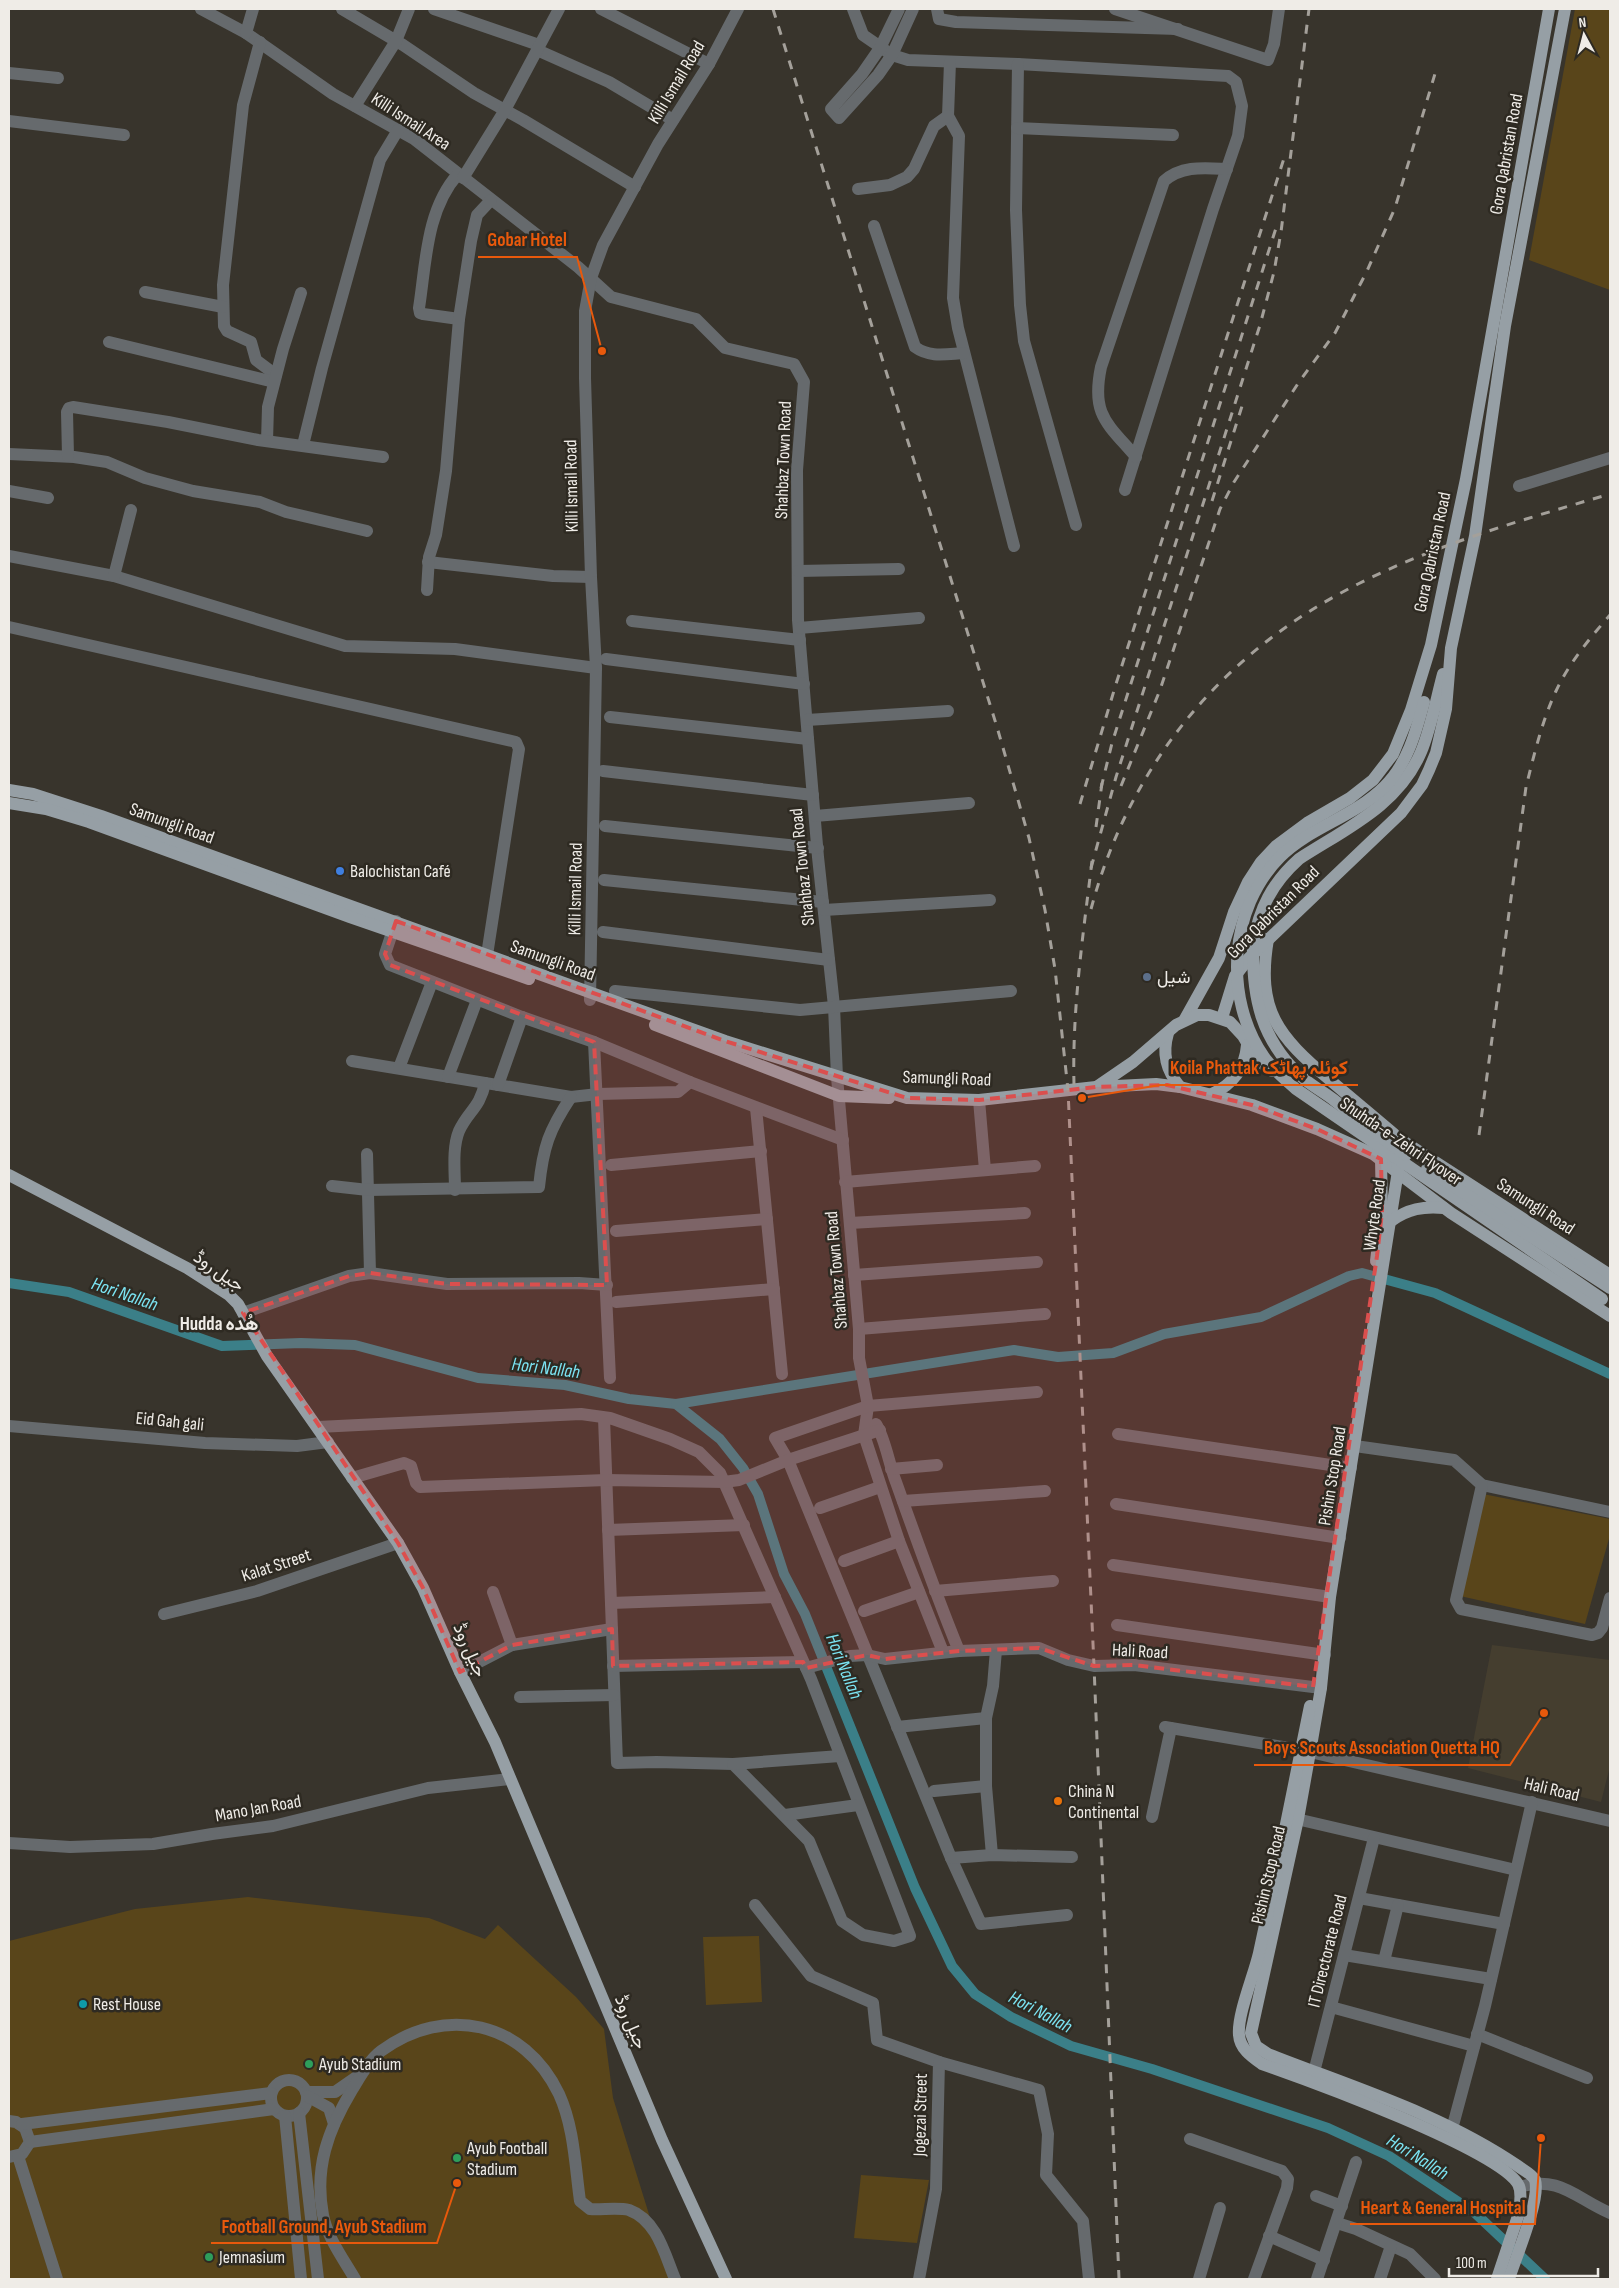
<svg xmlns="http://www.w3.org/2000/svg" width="1619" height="2288" viewBox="0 0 1619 2288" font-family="'Sofia Sans Condensed',Vazirmatn,sans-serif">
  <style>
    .built { fill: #453e2f }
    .green { fill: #59451a }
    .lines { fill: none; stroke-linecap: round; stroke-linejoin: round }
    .canal { stroke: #3b7f88; stroke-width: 10 }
    .minor { stroke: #666a6d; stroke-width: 12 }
    .major { stroke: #969fa5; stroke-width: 12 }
    .rail { stroke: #a4a09a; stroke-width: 3; stroke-dasharray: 9 9; stroke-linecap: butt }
    .major-bridge { stroke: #969fa5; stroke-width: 12 }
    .marked { fill: #db4f4e; fill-opacity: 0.2; stroke: #db4f4e; stroke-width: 4; stroke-dasharray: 10 6; stroke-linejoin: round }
    .shop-dot { fill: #3f7fe0; stroke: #2e2a22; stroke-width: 2 }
    .service-dot { fill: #5c6f8a; stroke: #2e2a22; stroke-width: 2 }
    .food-dot { fill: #e8710a; stroke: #2e2a22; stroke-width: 2 }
    .culture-dot { fill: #0f9aa8; stroke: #2e2a22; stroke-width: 2 }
    .leisure-dot { fill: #2e9e5b; stroke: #2e2a22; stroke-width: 2 }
    .labels { text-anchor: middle; stroke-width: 5; stroke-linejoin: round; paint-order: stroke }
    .street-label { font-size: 18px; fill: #efece7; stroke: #2e2a22 }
    .poi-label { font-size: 18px; fill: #efece7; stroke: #2e2a22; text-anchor: start }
    .water-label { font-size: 19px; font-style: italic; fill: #7ce5f4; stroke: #2e2a22 }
    .neighbourhood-label { font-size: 19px; font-weight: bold; fill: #efece7; stroke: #2e2a22 }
    .leader { fill: none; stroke: #e8590c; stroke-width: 2 }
    .callout-dot { fill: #e8590c; stroke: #2e2a22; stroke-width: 2 }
    .callout-label { font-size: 19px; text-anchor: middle; font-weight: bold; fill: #e8590c; stroke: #2e2a22; stroke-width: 5; stroke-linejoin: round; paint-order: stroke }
  </style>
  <rect width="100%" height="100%" fill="#38342c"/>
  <polygon class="built" points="1492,1645 1610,1660 1610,1766 1601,1802 1468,1768"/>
  <g class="green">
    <polygon points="1575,9 1610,9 1610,290 1529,260"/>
    <polygon points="1483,1494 1610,1519 1610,1535 1585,1624 1460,1596"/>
    <polygon points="248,1897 429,1918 485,1939 498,1925 576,1997 604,2029 613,2098 669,2279 9,2279 9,1941 135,1909"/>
    <polygon points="759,1936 762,2002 706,2005 703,1937"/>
    <polygon points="861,2175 929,2180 917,2243 854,2238"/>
  </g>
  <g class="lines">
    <g class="canal">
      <polyline points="9,1283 69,1292 222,1346 301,1343 355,1345 478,1378 565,1385 629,1399 676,1404 720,1439 743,1468 758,1494 784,1574 805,1614 915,1888 952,1966 975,1994 1011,2017 1071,2046 1152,2069 1328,2128 1389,2156 1475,2213 1545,2279"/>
      <polyline points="676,1404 1014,1350 1058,1357 1113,1353 1164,1334 1261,1317 1349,1276 1362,1273 1435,1293 1610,1374"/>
    </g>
    <g class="minor">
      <polyline points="201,9 246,33 333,94 414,139 578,267 611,297 696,319 725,348 794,364 804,382 797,470 798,620 818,857 834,1006 837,1077 859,1329 859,1358 868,1406 864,1435 899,1541 943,1652"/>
      <polyline points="342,9 403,45 474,93 523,120 635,187"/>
      <polyline points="434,9 539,45"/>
      <polyline points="601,9 709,64"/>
      <polyline points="853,9 863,35 892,55 908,60 1018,64 1228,76 1236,82 1242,106 1238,136 1213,209 1125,490"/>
      <polyline points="899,9 880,48 862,74 831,109 839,118 878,75 892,55 913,9"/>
      <polyline points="937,9 939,19 956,22 1178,29"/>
      <polyline points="1115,9 1268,60 1274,44 1279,9"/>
      <polyline points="246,33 253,9"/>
      <polyline points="260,42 243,105 223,285 224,326 227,331 251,342 256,360 276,375"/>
      <polyline points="537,50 609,82 673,120"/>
      <polyline points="950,62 948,116 959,136 953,298 958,328 1014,546"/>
      <polyline points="1018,64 1016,210 1020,305 1024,341 1076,525"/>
      <polyline points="9,73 58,78"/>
      <polyline points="355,106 396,41 409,9"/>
      <polyline points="9,121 124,135"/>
      <polyline points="1017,128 1173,135"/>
      <path d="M458,174C426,210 426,263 419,308L420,313L423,314L459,319"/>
      <polyline points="463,178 505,110 559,9"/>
      <polyline points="858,189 890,185 907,177 914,169 934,126 948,116"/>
      <path d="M874,226L915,347C930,358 946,354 964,353"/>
      <polyline points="145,292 223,307"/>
      <polyline points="109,342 274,382"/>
      <polyline points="267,441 268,407 283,349 301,293"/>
      <polyline points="303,445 322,368 380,160 398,130"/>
      <polyline points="9,454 74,457 107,462 145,478 193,491 260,502 286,512 367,531"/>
      <polyline points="68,456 67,412 69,408 73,407 168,422 258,440 383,457"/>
      <path d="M1136,457C1107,423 1091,415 1101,367L1164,181C1182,165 1205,168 1227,169"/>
      <polyline points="1519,486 1610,458"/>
      <polyline points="9,491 48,498"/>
      <polyline points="9,556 114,576 345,646 455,649 596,668"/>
      <polyline points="428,562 553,576 591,577"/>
      <polyline points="798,571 899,569"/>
      <polyline points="114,576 131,510"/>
      <polyline points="427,590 429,557 436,535 446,471 459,319 471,241 477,215 491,200"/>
      <polyline points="632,621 800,640"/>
      <polyline points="9,627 516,742 519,749 487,955"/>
      <polyline points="799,628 919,618"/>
      <polyline points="606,659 804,684"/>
      <polyline points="610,717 808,739"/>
      <polyline points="807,720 948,711"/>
      <polyline points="603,771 813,795"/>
      <polyline points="815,816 969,803"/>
      <polyline points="605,826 818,848"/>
      <polyline points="604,880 823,902"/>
      <polyline points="824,910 990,900"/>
      <polyline points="396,921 385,954 390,965 522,1017 594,1042 690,1082 843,1140"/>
      <polyline points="603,932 829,960"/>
      <polyline points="615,991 800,1010 1011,991"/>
      <polyline points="590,1000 596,668 591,577 585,378 585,311 591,278 603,245 658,144 709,64 738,9"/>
      <polyline points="594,1042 610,1378"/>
      <polyline points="352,1061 571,1097 598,1094 678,1092 690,1082"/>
      <polyline points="399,1068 432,982"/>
      <polyline points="448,1077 477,1000"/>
      <polyline points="498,1085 522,1017"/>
      <polyline points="979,1100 985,1170"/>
      <polyline points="756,1108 782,1374"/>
      <polyline points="367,1154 370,1273"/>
      <polyline points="611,1165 761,1151"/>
      <polyline points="845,1182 1035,1166"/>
      <path d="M332,1186L368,1190L539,1187C543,1147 549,1130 571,1097"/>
      <path d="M455,1190C455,1172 452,1148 459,1131C468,1111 480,1108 485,1083"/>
      <polyline points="850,1223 1025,1213"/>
      <polyline points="616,1231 767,1219"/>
      <polyline points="854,1275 1037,1262"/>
      <polyline points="616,1302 774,1289"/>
      <polyline points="243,1313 349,1276 370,1273 447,1284 579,1283 607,1285"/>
      <polyline points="859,1329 1045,1314"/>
      <polyline points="1037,1392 868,1406 775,1438 788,1460 951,1858 981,1924 1067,1915"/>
      <path d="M876,1424C885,1438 889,1464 896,1482C916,1538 936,1595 959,1651"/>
      <polyline points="9,1426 205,1443 297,1446 328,1442"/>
      <polyline points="318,1427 581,1414 610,1418 670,1439 699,1452 720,1473 811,1679 910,1936 894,1941 863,1935 842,1921 809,1841 733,1764 657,1762 617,1763 604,1418"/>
      <polyline points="1118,1434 1351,1468"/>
      <polyline points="1355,1446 1454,1460 1482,1485 1610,1512"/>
      <polyline points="891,1469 937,1465"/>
      <polyline points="352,1478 404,1463 411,1466 416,1483 420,1487 606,1480 724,1482 739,1480 788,1460 880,1430"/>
      <polyline points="1482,1485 1456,1600 1461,1609 1592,1635 1598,1633 1602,1628 1610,1598"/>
      <polyline points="903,1501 1045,1491"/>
      <polyline points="1116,1504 1340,1538"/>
      <polyline points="820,1508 880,1487"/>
      <polyline points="608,1530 744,1525"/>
      <polyline points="844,1561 899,1541"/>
      <polyline points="1113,1565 1330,1597"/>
      <polyline points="935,1591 1053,1581"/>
      <polyline points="493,1592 512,1645"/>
      <polyline points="611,1603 775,1597"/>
      <polyline points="864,1611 919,1592"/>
      <polyline points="164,1614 257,1591 398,1543"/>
      <polyline points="1117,1625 1325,1655"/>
      <polyline points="613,1666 803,1662"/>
      <polyline points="806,1668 850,1656 867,1655 885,1659 959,1651 1039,1648 1068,1660 1094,1666 1134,1665 1321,1688"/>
      <polyline points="460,1672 512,1645 612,1629"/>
      <polyline points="520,1697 614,1695"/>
      <polyline points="897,1727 986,1718"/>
      <polyline points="1165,1727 1301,1750"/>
      <polyline points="1310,1752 1610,1821"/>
      <polyline points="733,1764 840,1756"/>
      <polyline points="934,1791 986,1786"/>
      <polyline points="785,1815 858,1805"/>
      <polyline points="1152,1817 1171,1728"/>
      <polyline points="1288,1817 1516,1870"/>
      <polyline points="9,1843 70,1847 153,1844 212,1834 273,1826 428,1788 510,1779"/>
      <polyline points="992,1855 986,1786 986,1718 993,1686 996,1650"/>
      <polyline points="951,1858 992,1855 1072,1857"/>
      <polyline points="1359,1898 1504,1924"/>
      <polyline points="755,1905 811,1976 873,2003 877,2040 939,2062 936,2189 919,2279"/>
      <polyline points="1344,1955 1491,1979"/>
      <polyline points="1384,1961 1398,1905"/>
      <polyline points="1331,2007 1474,2046"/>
      <polyline points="1477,2034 1587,2078"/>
      <polyline points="939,2062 1039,2090 1048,2134 1046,2175 1083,2221 1089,2279"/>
      <polyline points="1314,2072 1374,1838"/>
      <circle cx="289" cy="2098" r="18"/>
      <polyline points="306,2092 335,2092 358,2076"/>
      <polyline points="307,2096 329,2108 334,2124"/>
      <polyline points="299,2113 318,2279"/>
      <polyline points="285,2116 301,2279"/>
      <polyline points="9,2121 16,2122 25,2128 30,2142 22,2154 9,2157"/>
      <polyline points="22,2124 271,2093"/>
      <polyline points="1452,2129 1485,2006 1532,1802"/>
      <polyline points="1190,2139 1282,2171 1288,2179 1287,2188 1254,2279"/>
      <polyline points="30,2142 274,2109"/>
      <polyline points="18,2156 57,2279"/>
      <path d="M1519,2187C1560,2175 1575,2198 1610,2213"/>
      <polyline points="1316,2196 1342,2206"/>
      <polyline points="1337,2223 1356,2229 1410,2254 1435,2279"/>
      <polyline points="1269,2236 1324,2260"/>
      <path d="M355,2279C344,2260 327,2237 323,2215C314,2168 328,2130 352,2090C360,2077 369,2060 381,2051C445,2004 524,2021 559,2094C574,2127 575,2165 580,2201L590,2209C601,2210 618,2207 629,2210C657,2220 665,2255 675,2279"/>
      <polyline points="1199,2279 1220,2208"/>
      <polyline points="1317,2279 1356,2162"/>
      <polyline points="1380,2279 1391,2246"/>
    </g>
    <g class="major">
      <polyline points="9,790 33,794 101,816 725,1041 907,1098 979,1100 1096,1087 1156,1084 1180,1087 1252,1105 1317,1129 1373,1154 1451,1213 1610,1316"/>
      <polyline points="9,803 46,809 89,822 350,917 529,979"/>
      <path d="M1268,939C1256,1011 1278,1036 1330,1080C1351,1098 1373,1116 1394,1134L1398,1171L1330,1597L1321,1688L1310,1752L1298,1819L1251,2033L1256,2046L1268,2054C1352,2087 1442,2114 1518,2166C1523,2170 1532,2174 1535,2180C1541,2199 1515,2259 1509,2279"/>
      <path d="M1253,944C1259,909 1272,883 1299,859C1345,829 1398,806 1421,752C1431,728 1436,700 1443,674"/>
      <polyline points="1222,1018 1235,976 1249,958 1401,813 1422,785 1429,770 1436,753 1446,709 1451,648 1475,536 1505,326 1565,9"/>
      <polyline points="1185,1019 1219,958 1234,912 1248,882 1261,862 1276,846 1307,823 1350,798 1373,780 1393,754 1411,710 1431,645 1466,479 1549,9"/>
      <polyline points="655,1025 839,1096 889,1098"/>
      <path d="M1168,1033C1162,1054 1166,1070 1180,1087"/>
      <polyline points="1098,1086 1133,1062 1176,1025 1197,1015 1209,1015 1230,1022 1243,1036 1256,1058 1272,1071"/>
      <path d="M1212,1094C1233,1084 1245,1069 1247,1045"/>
      <polyline points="1389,1132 1610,1275"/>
      <polyline points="9,1175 187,1268 229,1295 238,1304 267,1356 398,1543 423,1588 460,1672 495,1742 662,2140 726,2279"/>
      <path d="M1391,1221C1408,1209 1423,1206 1444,1208"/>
      <polyline points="1376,1261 1382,1212 1381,1159"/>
      <path d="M1310,1706C1293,1789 1277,1871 1259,1953C1254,1975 1237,2015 1239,2035C1240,2049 1252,2057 1262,2064C1305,2079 1504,2151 1519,2186C1522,2194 1520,2205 1519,2213L1497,2279"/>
    </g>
    <g class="rail">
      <polyline points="773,9 997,727 1029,838 1045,910 1055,969 1068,1090 1094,1666 1119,2279"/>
      <polyline points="1212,501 1243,403"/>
      <polyline points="1121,786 1160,690 1220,509 1234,482 1299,382 1335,333 1367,271 1395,208 1437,67"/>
      <polyline points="1101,788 1112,743 1276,228"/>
      <polyline points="1080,804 1116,684 1286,152"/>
      <polyline points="1096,827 1102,783"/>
      <polyline points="1091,868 1116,777 1260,325 1274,272 1281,232 1309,9"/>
      <path d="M1091,909C1130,763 1224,651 1358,584C1437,544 1525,519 1610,494"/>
      <path d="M1074,1085C1072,1009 1083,936 1092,861"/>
      <path d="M1479,1135L1526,787C1534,755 1542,721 1556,691C1569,663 1590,638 1610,615"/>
    </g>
    <g class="major-bridge">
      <path d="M1424,702C1416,732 1407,765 1384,787C1354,817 1310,827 1280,857C1229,908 1223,998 1264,1057C1273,1070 1285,1079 1296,1089L1602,1299"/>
      <path d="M1253,944C1252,998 1261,1041 1303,1078C1312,1086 1324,1092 1334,1100C1358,1119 1381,1138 1406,1155"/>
      <polyline points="1427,1169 1610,1288"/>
    </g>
  </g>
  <path class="marked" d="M396,921L725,1041L907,1098L979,1100L1096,1087L1167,1085L1252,1105L1317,1129L1381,1159L1382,1212L1377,1256L1313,1687L1134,1665L1094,1666L1039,1648L959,1651L885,1659L867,1655L806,1668L803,1662L613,1666L612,1629L512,1645L460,1672L423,1588L398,1543L243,1313L349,1276L370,1273L447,1284L607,1285L594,1042L390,965L385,954Z"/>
  <circle class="shop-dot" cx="340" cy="871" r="5"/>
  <circle class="service-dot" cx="1147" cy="977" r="5"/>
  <circle class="food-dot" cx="1058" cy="1801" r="5"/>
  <circle class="culture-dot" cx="83" cy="2004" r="5"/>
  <g class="leisure-dot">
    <circle cx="309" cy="2064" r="5"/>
    <circle cx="457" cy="2158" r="5"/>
    <circle cx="209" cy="2257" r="5"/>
  </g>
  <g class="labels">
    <g class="street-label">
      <text transform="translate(676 82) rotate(-59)" y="6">Killi Ismail Road</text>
      <text transform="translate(411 121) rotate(33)" y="6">Killi Ismail Area</text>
      <text transform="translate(1506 154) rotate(-80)" y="6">Gora Qabristan Road</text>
      <text transform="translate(783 460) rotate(-88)" y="6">Shahbaz Town Road</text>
      <text transform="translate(571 486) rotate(-91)" y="6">Killi Ismail Road</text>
      <text transform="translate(1432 552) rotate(-78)" y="6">Gora Qabristan Road</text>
      <text transform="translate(172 823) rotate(20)" y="6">Samungli Road</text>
      <text transform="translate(802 867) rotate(-96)" y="6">Shahbaz Town Road</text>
      <text transform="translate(575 889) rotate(-89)" y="6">Killi Ismail Road</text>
      <text transform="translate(1273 912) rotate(-45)" y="6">Gora Qabristan Road</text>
      <text transform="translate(553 960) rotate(20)" y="6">Samungli Road</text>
      <text transform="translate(947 1078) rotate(2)" y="6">Samungli Road</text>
      <text transform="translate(1401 1141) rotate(34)" y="6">Shuhda-e-Zehri Flyover</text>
      <text transform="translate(1536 1206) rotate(33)" y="6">Samungli Road</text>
      <text transform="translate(1374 1215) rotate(-82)" y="6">Whyte Road</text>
      <text transform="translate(836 1270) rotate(-95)" y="6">Shahbaz Town Road</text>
      <text transform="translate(219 1271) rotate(35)" y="6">جیل روڈ</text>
      <text transform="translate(170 1421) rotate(6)" y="6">Eid Gah gali</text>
      <text transform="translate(1332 1476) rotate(-81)" y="6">Pishin Stop Road</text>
      <text transform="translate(276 1565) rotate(-18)" y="6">Kalat Street</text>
      <text transform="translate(470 1650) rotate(66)" y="6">جیل روڈ</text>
      <text transform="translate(1140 1651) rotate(3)" y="6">Hali Road</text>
      <text transform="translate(1552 1789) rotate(13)" y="6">Hali Road</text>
      <text transform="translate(258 1808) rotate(-10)" y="6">Mano Jan Road</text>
      <text transform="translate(1268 1875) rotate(-77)" y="6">Pishin Stop Road</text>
      <text transform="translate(1327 1951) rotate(-76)" y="6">IT Directorate Road</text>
      <text transform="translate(631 2022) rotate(67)" y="6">جیل روڈ</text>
      <text transform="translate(920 2115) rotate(-89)" y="6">Jogezai Street</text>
    </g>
    <g class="poi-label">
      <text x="350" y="877">Balochistan Café</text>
      <text x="1157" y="983">شیل</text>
      <text x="1068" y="1797">China N<tspan x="1068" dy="21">Continental</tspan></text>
      <text x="93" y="2010">Rest House</text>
      <text x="319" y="2070">Ayub Stadium</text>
      <text x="467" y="2154">Ayub Football<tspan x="467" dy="21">Stadium</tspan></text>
      <text x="219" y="2263">Jemnasium</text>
    </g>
    <g class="water-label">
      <text transform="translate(125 1293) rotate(19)" y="7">Hori Nallah</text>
      <text transform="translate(546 1367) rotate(7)" y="7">Hori Nallah</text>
      <text transform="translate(845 1666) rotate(68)" y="7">Hori Nallah</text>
      <text transform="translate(1041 2011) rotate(28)" y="7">Hori Nallah</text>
      <text transform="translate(1418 2156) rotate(32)" y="7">Hori Nallah</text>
    </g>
    <g class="neighbourhood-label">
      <text x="219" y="1330">Hudda ھُدہ</text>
    </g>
  </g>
  <path class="leader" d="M602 351L577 257H478M1082 1098L1160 1085H1358M1544 1713L1510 1765H1254M1541 2138L1535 2224H1350M457 2183L437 2243H211"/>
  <g class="callout-dot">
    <circle cx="602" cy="351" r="5"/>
    <circle cx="1082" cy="1098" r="5"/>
    <circle cx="1544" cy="1713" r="5"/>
    <circle cx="1541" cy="2138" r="5"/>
    <circle cx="457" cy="2183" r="5"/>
  </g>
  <g class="callout-label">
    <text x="527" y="246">Gobar Hotel</text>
    <text x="1259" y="1074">Koila Phattak کوئلہ پھاٹک</text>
    <text x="1382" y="1754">Boys Scouts Association Quetta HQ</text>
    <text x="1443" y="2214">Heart &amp; General Hospital</text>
    <text x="324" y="2233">Football Ground, Ayub Stadium</text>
  </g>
  <rect width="1619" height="2288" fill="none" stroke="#efece7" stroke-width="20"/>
  <g transform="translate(1584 35) rotate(353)" stroke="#2e2a22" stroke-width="4" paint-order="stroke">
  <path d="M0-4L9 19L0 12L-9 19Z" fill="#efece7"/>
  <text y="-8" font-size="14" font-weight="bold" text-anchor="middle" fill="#efece7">N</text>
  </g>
  <path d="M1449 2268v8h149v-8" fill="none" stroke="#efece7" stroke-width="2.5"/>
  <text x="1456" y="2268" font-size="15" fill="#efece7" stroke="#2e2a22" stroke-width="4" paint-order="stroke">100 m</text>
</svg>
